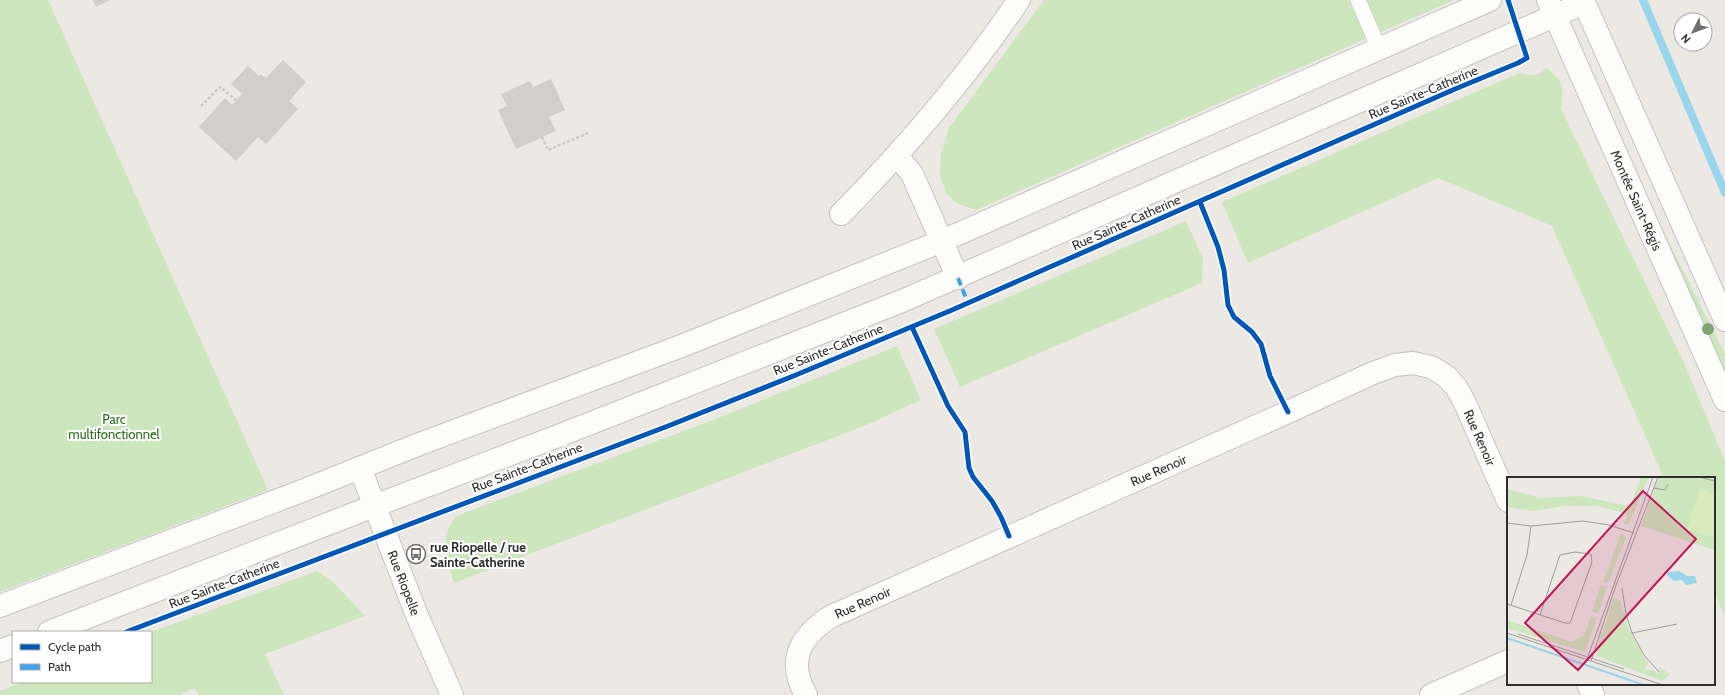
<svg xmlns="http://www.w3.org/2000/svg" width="1725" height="695" viewBox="0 0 1725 695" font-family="Cabin,sans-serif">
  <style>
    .green { fill: #cee6be }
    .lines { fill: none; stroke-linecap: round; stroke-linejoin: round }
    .stream { stroke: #99d6ec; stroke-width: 8 }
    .building { fill: #d1cecb }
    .service-casing { stroke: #c5c4c5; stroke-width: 16 }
    .minor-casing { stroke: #c5c4c5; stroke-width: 24 }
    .tertiary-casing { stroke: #c5c4c5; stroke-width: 24 }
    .path { stroke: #c9c9c8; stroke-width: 2.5; stroke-dasharray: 3 2; stroke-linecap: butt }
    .service { stroke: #fcfcfb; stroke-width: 15 }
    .minor { stroke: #fcfcfb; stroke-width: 22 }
    .tertiary { stroke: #fcfcfb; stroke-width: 22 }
    .quiet { stroke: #3ea3eb; stroke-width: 4; stroke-dasharray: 8 4; stroke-linecap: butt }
    .cycleway-casing { stroke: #fff; stroke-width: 8 }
    .cycleway { stroke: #0057b8; stroke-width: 5 }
    .tree { fill: #82a575 }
    .labels { text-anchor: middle; stroke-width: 4; stroke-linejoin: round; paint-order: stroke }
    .street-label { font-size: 13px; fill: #2e2e2e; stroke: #fff }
    .park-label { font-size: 13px; fill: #2c6e1b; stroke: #fff }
    .poi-label { font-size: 13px; font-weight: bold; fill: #2e2e2e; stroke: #fff; text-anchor: start }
    .inset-river { fill: none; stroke: #99d6ec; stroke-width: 2 }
    .inset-road { fill: none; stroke: #a09e9b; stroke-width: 1 }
    .view { fill: #c2185b; fill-opacity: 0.15; stroke: #c2185b; stroke-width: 2 }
    .inset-edge { fill: none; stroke: #2e2e2e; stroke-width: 2 }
  </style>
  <rect width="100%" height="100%" fill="#ece8e4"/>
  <g class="green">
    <polygon points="0,0 48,0 268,490 0,592"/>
    <polygon points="1044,0 1454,0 976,210 958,204 946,193 940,175 941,154 949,128"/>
    <path d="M1546,68C1564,80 1564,89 1561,109L1684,363L1725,461V617L1714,592V478H1664L1552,226L1438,178L1248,263L1222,202L1519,73C1531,75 1537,78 1546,68Z"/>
    <polygon points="1646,196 1725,354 1725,381"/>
    <polygon points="1186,221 1203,259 1202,283 960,387 934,329"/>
    <path d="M897,346L921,400L864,426L454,583C449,569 444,548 447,533C448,527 453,521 456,516L713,420Z"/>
    <polygon points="317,571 332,581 365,616 265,654 284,695 199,695 195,688 180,695 0,695 0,691 23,682 151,682 151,632"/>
  </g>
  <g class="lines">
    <polyline class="stream" points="1643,0 1725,193"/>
  </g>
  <g class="building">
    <polygon points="93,0 110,0 96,7"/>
    <polygon points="283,60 306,82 289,101 298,109 266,144 258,137 236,161 199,127 225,98 232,105 242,94 231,84 248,66 259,76 260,74 266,78"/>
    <polygon points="551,79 565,110 549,117 556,131 516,149 498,110 507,106 501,94 530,81 533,87"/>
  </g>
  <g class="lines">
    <g class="service-casing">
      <polyline id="service" points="1358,0 1379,49"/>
    </g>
    <g class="minor-casing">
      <g id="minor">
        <polyline points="897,156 912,174 958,278"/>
        <path d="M841,214C907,147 966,78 1019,0"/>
        <path id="s1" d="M360,468L416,613L452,695"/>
        <polyline points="1588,684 1593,695"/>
        <path id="s2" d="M806,695C786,660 801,635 832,616L1288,412L1373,373L1395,365L1413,363L1431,367L1446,376L1456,387L1464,401L1508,501"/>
        <polyline points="1431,695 1508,661"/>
      </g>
    </g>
    <g class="tertiary-casing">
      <g id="tertiary">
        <path id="s3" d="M1548,0L1725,400"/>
        <polyline points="1583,0 1725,320"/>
        <polyline points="0,606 307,489 417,445 684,345 942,241 1490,0"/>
        <polyline points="49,632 374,506 558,436 902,301 1584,3"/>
        <polyline points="0,651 13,646"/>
      </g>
    </g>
    <g class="path">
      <polyline points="201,106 220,87 236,100"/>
      <polyline points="542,137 548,150 588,133"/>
    </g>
    <use href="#service" class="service"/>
    <use href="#minor" class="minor"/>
    <use href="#tertiary" class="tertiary"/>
    <polyline class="quiet" points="958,278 968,303"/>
    <g class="cycleway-casing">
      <g id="cycleway">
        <polyline points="1200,202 1218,247 1224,270 1228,305 1234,317 1252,332 1261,344 1270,376 1288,412"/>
        <polyline points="912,327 948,406 965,432 969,468 973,477 992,501 1001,517 1009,536"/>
        <polyline points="126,632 668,426 791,377 952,310 1455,89 1518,63 1527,58 1508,0"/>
      </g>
    </g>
    <use href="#cycleway" class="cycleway"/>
  </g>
  <circle class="tree" cx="1708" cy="329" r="6"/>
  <defs>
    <g id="bus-ring" transform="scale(1)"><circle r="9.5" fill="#fff" stroke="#706f6e" stroke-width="1.5"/><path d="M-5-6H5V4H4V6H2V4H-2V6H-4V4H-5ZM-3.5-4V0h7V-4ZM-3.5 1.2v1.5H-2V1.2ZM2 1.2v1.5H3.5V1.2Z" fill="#706f6e"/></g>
  </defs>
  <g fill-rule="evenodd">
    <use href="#bus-ring" x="416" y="554"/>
  </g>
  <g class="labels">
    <g class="street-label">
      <text transform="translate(1423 92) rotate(-23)" y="5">Rue Sainte-Catherine</text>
      <text dy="5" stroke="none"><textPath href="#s3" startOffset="219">Montée Saint-Régis</textPath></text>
      <text transform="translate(1126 222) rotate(-24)" y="5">Rue Sainte-Catherine</text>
      <text transform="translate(828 349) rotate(-22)" y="5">Rue Sainte-Catherine</text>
      <text dy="5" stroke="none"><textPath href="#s2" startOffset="836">Rue Renoir</textPath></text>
      <text transform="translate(527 467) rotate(-21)" y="5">Rue Sainte-Catherine</text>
      <text dy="5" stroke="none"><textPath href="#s2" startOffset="452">Rue Renoir</textPath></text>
      <text dy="5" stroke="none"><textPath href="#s1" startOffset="123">Rue Riopelle</textPath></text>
      <text transform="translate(224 583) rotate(-21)" y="5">Rue Sainte-Catherine</text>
      <text dy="5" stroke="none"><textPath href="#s2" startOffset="128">Rue Renoir</textPath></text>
    </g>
    <g class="park-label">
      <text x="114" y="424">Parc<tspan x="114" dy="15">multifonctionnel</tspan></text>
    </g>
    <g class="poi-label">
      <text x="430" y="552">rue Riopelle / rue<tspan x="430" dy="15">Sainte-Catherine</tspan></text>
    </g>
  </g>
  <g transform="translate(1507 477)">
    <rect width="208" height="208" fill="#ece8e4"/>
    <path d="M134,0H142L122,47H117L121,37L90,29H58L26,34L0,30V12L33,21L73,19L123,29ZM152,0H208V73L134,49ZM114,56L119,61L101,106L96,105ZM94,108L100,110L91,137L85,134ZM110,121L114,125L121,151L141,186L138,193H146L151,197L153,190L163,198L155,204L90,179L89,175L106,122ZM84,139L90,141L78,175L0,151V143L65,165L77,159Z" fill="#cee6be"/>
    <path d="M193,12L208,17V52L205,60L180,52Z" fill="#d9eabb"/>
    <path d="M172,94L180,99H188L190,106L179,108L175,103L167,104L160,98L161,95Z" fill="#99d6ec"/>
    <path class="inset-river" d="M0,161L137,208"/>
    <path class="inset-road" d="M192,0L208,4M147,11L158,13L161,7M0,46L24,49L76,44L102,48L127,56M115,111L119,137L125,156L137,178L152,195M0,127L58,146H63L85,85L84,77L68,75L53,78L33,138M4,128L20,78L24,49M0,156L156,208M125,156L170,147M11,157L117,192M80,182L146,0M84,184L108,111L151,0"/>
    <path class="view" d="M136,14L189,62L71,193L18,146Z"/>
    <rect width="208" height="208" class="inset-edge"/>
  </g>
  <rect x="12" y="631" width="140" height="52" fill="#ffffff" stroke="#ababab"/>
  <rect x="20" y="644" width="20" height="6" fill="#0057b8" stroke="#ababab"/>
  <text x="48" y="651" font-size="12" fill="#2e2e2e">Cycle path</text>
  <rect x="20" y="664" width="20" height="6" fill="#3ea3eb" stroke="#ababab"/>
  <text x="48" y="671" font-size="12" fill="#2e2e2e">Path</text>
  <g transform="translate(1693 32) rotate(228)"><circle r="19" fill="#ffffff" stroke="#ababab"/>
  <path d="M0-3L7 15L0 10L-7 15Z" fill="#706f6e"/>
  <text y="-6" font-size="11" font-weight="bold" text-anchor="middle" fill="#2e2e2e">N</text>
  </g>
</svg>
